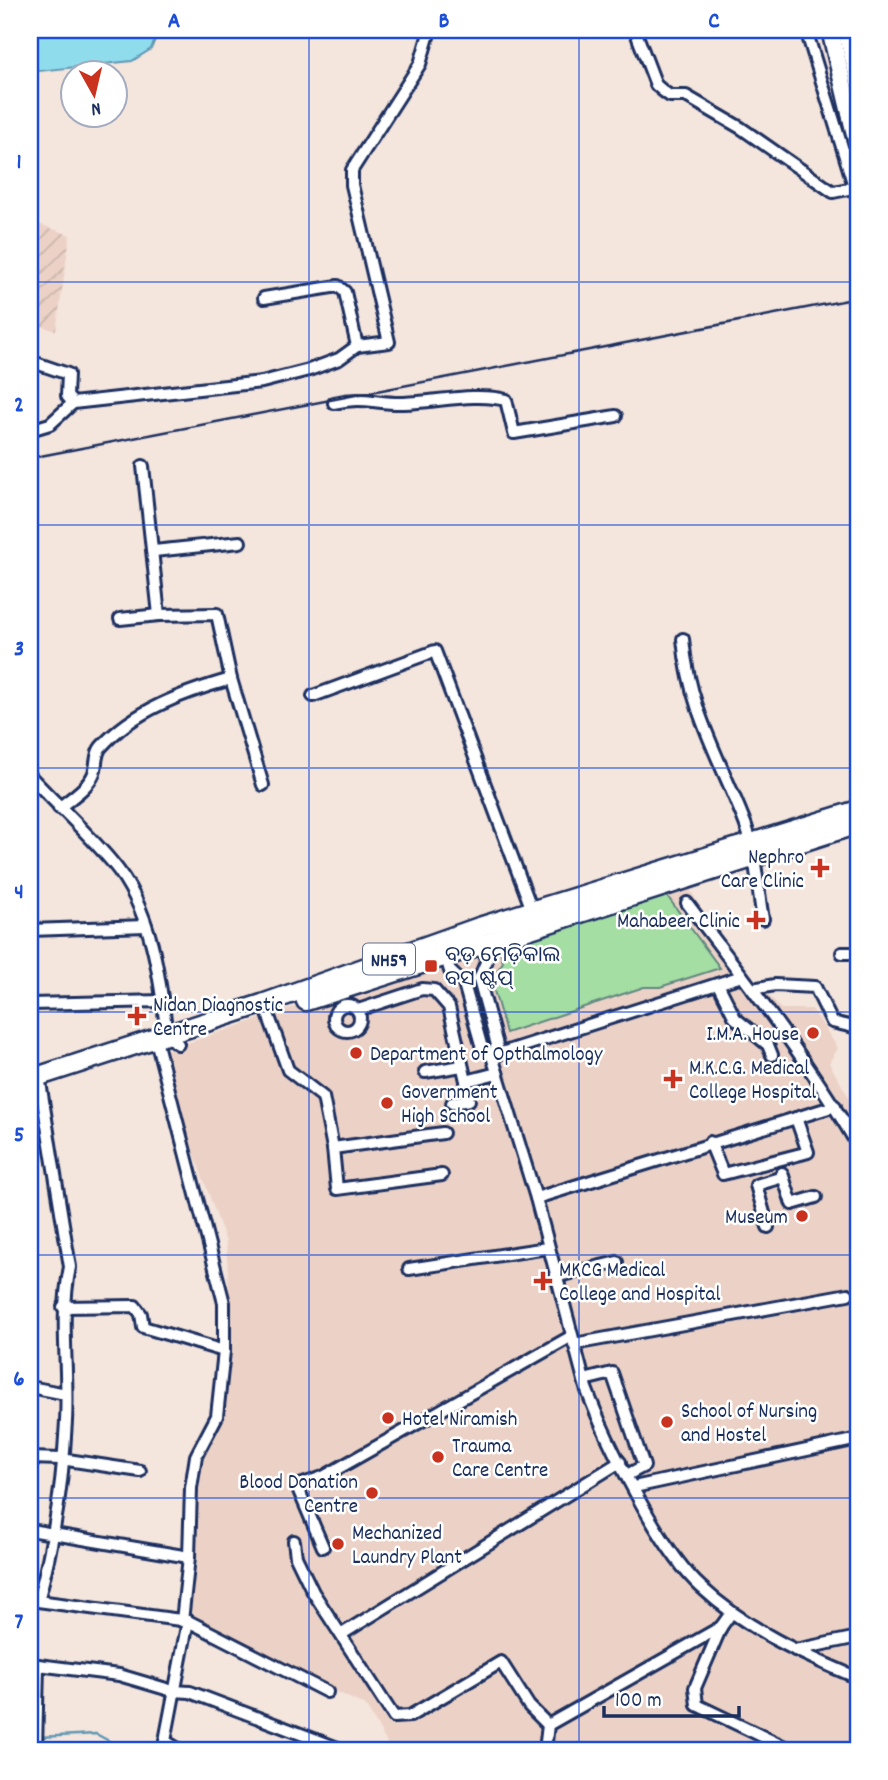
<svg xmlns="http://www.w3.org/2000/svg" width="888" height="1780" viewBox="0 0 888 1780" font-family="Dekko,'Noto Sans Oriya',sans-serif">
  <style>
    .built { fill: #ecd2c6 }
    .industrial { fill: url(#industrial-furrows) }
    .green { fill: #a4dea3; stroke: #608680; stroke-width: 2 }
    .water { fill: #8edcec; stroke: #6097b3; stroke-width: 2 }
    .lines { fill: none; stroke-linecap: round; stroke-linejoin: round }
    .stream { stroke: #6097b3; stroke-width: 2.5 }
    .minor-casing { stroke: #1b2f5e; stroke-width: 16 }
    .secondary-casing { stroke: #1b2f5e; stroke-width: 21 }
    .trunk-casing { stroke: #1b2f5e; stroke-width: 23 }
    .minor { stroke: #fff; stroke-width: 10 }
    .secondary { stroke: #fff; stroke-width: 16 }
    .trunk { stroke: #fff; stroke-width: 18 }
    .rail { stroke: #1b2f5e; stroke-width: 2.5 }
    .grid { fill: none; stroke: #1d4ed8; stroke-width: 2; stroke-opacity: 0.55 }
    .poi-dot { fill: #c8321e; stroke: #fff; stroke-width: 2.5 }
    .labels { text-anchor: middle; stroke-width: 5; stroke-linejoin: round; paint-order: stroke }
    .shield { fill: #fff; stroke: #5f6d8e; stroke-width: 2 }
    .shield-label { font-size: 19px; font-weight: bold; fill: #1b2f5e }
    .poi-label { font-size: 21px; fill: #1b2f5e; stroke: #fff; text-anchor: start }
    .neatline { fill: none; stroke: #1d4ed8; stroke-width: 2.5 }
    .grid-label { font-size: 23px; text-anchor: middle; font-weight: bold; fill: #1d4ed8 }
  </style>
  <defs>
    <pattern id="industrial-furrows" width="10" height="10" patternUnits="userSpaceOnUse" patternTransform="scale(1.75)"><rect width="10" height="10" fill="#ecd2c6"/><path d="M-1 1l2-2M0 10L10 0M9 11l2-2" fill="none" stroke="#cab5ac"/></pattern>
  </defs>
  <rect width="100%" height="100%" fill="#f4e5dd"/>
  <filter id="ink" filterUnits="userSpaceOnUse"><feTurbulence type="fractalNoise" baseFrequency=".0143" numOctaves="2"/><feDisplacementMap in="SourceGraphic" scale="14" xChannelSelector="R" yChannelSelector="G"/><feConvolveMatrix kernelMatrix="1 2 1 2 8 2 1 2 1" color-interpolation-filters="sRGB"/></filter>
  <g filter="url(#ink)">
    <polygon class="built" points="682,876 718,937 781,1009 812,1009 838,1048 829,1063 858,1113 858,1750 391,1750 366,1706 183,1617 197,1566 196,1500 201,1457 225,1378 231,1320 226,1242 158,1053"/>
    <polygon class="industrial" points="30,221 70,235 56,331 30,322"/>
    <polygon class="green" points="662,889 720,968 660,987 644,987 506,1033 491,980 503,962 498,944"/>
    <polygon class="water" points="30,30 159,30 151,49 132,61 30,72"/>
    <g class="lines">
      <polyline class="stream" points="39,1737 96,1734 126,1750"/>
      <g class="minor-casing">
        <g id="minor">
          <polyline points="635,30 656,85 663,91 670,96 686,96 741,128 833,192 858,187"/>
          <polyline points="806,30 858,199"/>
          <polyline points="843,30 858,90"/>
          <polyline points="264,298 338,286 345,292 357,346"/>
          <polyline points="30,361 68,374 67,396 73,403 262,382 309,370 339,359 357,346 389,342 352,185 352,170 420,64 430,30"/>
          <path d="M334,403C364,396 377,404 404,403C437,402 475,392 506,400L514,433L616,416"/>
          <polyline points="30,430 50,424 73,403"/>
          <polyline points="143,466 159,615 217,614 231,679 263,785"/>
          <polyline points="154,551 240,542"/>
          <polyline points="120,619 159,615"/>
          <path d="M683,639C689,708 718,755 743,818C756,849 757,886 763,919"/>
          <polyline points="313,696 435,651 532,910"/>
          <path d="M30,776C57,805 87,832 112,862C152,909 160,977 167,1036L178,1044"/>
          <path d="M59,808C71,798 88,788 94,773C97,765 95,754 101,747C134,710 185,692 231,679"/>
          <path d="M687,903C747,982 808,1060 858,1146"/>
          <polyline points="30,930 146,926"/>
          <polyline points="482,939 487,960 479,979 497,1045 492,1056"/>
          <polyline points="444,951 450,971 464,984 482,1048 492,1056"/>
          <polyline points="842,953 858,953"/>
          <polyline points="718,984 735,1018 768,1045 772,1055"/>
          <polyline points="752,989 775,985 815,987 832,1022 858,1028"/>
          <polyline points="30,1004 163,1001"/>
          <circle cx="347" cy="1018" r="13"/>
          <polyline points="358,1010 422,989 434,990 449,1007 466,1081 497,1073"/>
          <polyline points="268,1014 288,1070 323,1097 333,1148"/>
          <polyline points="156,1040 224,1303 224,1351 217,1416 196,1456 191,1488 189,1557 182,1621"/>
          <path d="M492,1056L536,1198L586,1388C606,1441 660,1550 701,1587C746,1629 803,1655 858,1678"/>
          <polyline points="492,1056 742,976"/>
          <polyline points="425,1072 462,1066"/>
          <path d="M39,1076L70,1267C59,1319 69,1369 66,1421C63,1482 54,1542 38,1601L188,1621L327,1692"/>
          <polyline points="452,1103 469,1100 466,1081"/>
          <polyline points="710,1142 723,1174 801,1154 808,1152 796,1118"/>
          <polyline points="782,1173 792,1204 816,1197"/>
          <polyline points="442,1175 337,1189 333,1148 443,1133"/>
          <polyline points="536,1198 835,1106"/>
          <polyline points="768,1227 756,1185 783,1177"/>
          <polyline points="409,1269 547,1248"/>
          <polyline points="555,1277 617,1262"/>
          <polyline points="63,1307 135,1306 141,1314 143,1327 224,1351"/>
          <polyline points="574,1344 848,1294"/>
          <polyline points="584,1380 612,1373 644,1466 627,1475"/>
          <polyline points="30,1387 66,1394"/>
          <polyline points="30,1458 61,1459 140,1471"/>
          <polyline points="634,1487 858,1439"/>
          <polyline points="30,1530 189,1557"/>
          <polyline points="294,1541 296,1557 313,1592 394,1717 410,1716 501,1662 529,1706 548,1725"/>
          <polyline points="323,1547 297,1486 323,1477 572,1336"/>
          <polyline points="721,1627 695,1688 697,1705 791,1750"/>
          <polyline points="342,1634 620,1462"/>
          <polyline points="795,1650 858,1637"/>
          <polyline points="30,1664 119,1675 173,1691 190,1692 343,1750"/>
          <polyline points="36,1750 38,1665"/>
          <polyline points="180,1750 165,1741 188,1621"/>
          <polyline points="545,1750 548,1725 721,1627 731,1613"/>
        </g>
      </g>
      <g class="secondary-casing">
        <polyline id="secondary" points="830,30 858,147"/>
      </g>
      <g class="trunk-casing">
        <g id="trunk">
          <polyline points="306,1001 858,824"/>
          <polyline points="30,1079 262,1004 479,927 858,810"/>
        </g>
      </g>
      <use href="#minor" class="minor"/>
      <use href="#secondary" class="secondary"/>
      <use href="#trunk" class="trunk"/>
      <polyline class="rail" points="30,458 858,298"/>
    </g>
  </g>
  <path class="grid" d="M309,30V1750M579,30V1750M30,282H858M30,525H858M30,768H858M30,1012H858M30,1255H858M30,1498H858"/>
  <g class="poi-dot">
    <path d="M816.5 857.5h7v7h7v7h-7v7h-7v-7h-7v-7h7z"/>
    <path d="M752.5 909.5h7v7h7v7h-7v7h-7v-7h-7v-7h7z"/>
    <rect x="424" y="959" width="14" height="14" rx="3.5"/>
    <path d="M133.5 1005.5h7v7h7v7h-7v7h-7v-7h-7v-7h7z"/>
    <circle cx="813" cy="1033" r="7"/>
    <circle cx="356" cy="1053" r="7"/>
    <path d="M669.5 1068.5h7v7h7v7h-7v7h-7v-7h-7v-7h7z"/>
    <circle cx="387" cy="1103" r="7"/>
    <circle cx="802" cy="1216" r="7"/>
    <path d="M539.5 1270.5h7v7h7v7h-7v7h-7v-7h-7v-7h7z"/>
    <circle cx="388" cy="1418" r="7"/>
    <circle cx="667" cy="1422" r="7"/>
    <circle cx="438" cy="1457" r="7"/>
    <circle cx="372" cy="1493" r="7"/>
    <circle cx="338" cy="1544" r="7"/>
  </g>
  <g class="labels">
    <rect class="shield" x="363" y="943.5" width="52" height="31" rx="5"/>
    <g class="shield-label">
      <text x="389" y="966">NH59</text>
    </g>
    <g class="poi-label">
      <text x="804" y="863" text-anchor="end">Nephro<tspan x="804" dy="24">Care Clinic</tspan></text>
      <text x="740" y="927" text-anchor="end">Mahabeer Clinic</text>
      <text x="445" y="961">ବଡ଼ ମେଡ଼ିକାଲ<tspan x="445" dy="24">ବସ ଷ୍ଟପ୍</tspan></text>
      <text x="153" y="1011">Nidan Diagnostic<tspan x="153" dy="24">Centre</tspan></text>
      <text x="799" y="1040" text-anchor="end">I.M.A. House</text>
      <text x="370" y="1060">Department of Opthalmology</text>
      <text x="689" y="1074">M.K.C.G. Medical<tspan x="689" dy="24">College Hospital</tspan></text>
      <text x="401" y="1098">Government<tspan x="401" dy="24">High School</tspan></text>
      <text x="788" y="1223" text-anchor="end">Museum</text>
      <text x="559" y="1276">MKCG Medical<tspan x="559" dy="24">College and Hospital</tspan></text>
      <text x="681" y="1417">School of Nursing<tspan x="681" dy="24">and Hostel</tspan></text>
      <text x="402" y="1425">Hotel Niramish</text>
      <text x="452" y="1452">Trauma<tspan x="452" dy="24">Care Centre</tspan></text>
      <text x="358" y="1488" text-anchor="end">Blood Donation<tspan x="358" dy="24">Centre</tspan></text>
      <text x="352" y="1539">Mechanized<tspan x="352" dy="24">Laundry Plant</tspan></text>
    </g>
  </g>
  <rect width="888" height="1780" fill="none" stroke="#fff" stroke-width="77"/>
  <g transform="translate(94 94) rotate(172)"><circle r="33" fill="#ffffff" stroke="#a4acbf" stroke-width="2"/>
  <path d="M0-5L12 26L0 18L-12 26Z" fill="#c8321e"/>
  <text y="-10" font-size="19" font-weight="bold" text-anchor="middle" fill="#1b2f5e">N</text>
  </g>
  <path d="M604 1706v10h135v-10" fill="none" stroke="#1b2f5e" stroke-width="3.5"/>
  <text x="615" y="1706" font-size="21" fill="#1b2f5e" stroke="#ffffff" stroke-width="5" paint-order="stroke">100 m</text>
  <rect x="38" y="38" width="812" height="1704" class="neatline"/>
  <g class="grid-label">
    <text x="174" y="27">A</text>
    <text x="444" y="27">B</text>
    <text x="714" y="27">C</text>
    <text x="19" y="168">1</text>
    <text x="19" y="411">2</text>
    <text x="19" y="655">3</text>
    <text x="19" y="898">4</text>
    <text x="19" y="1141">5</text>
    <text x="19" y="1385">6</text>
    <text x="19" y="1628">7</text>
  </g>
</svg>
